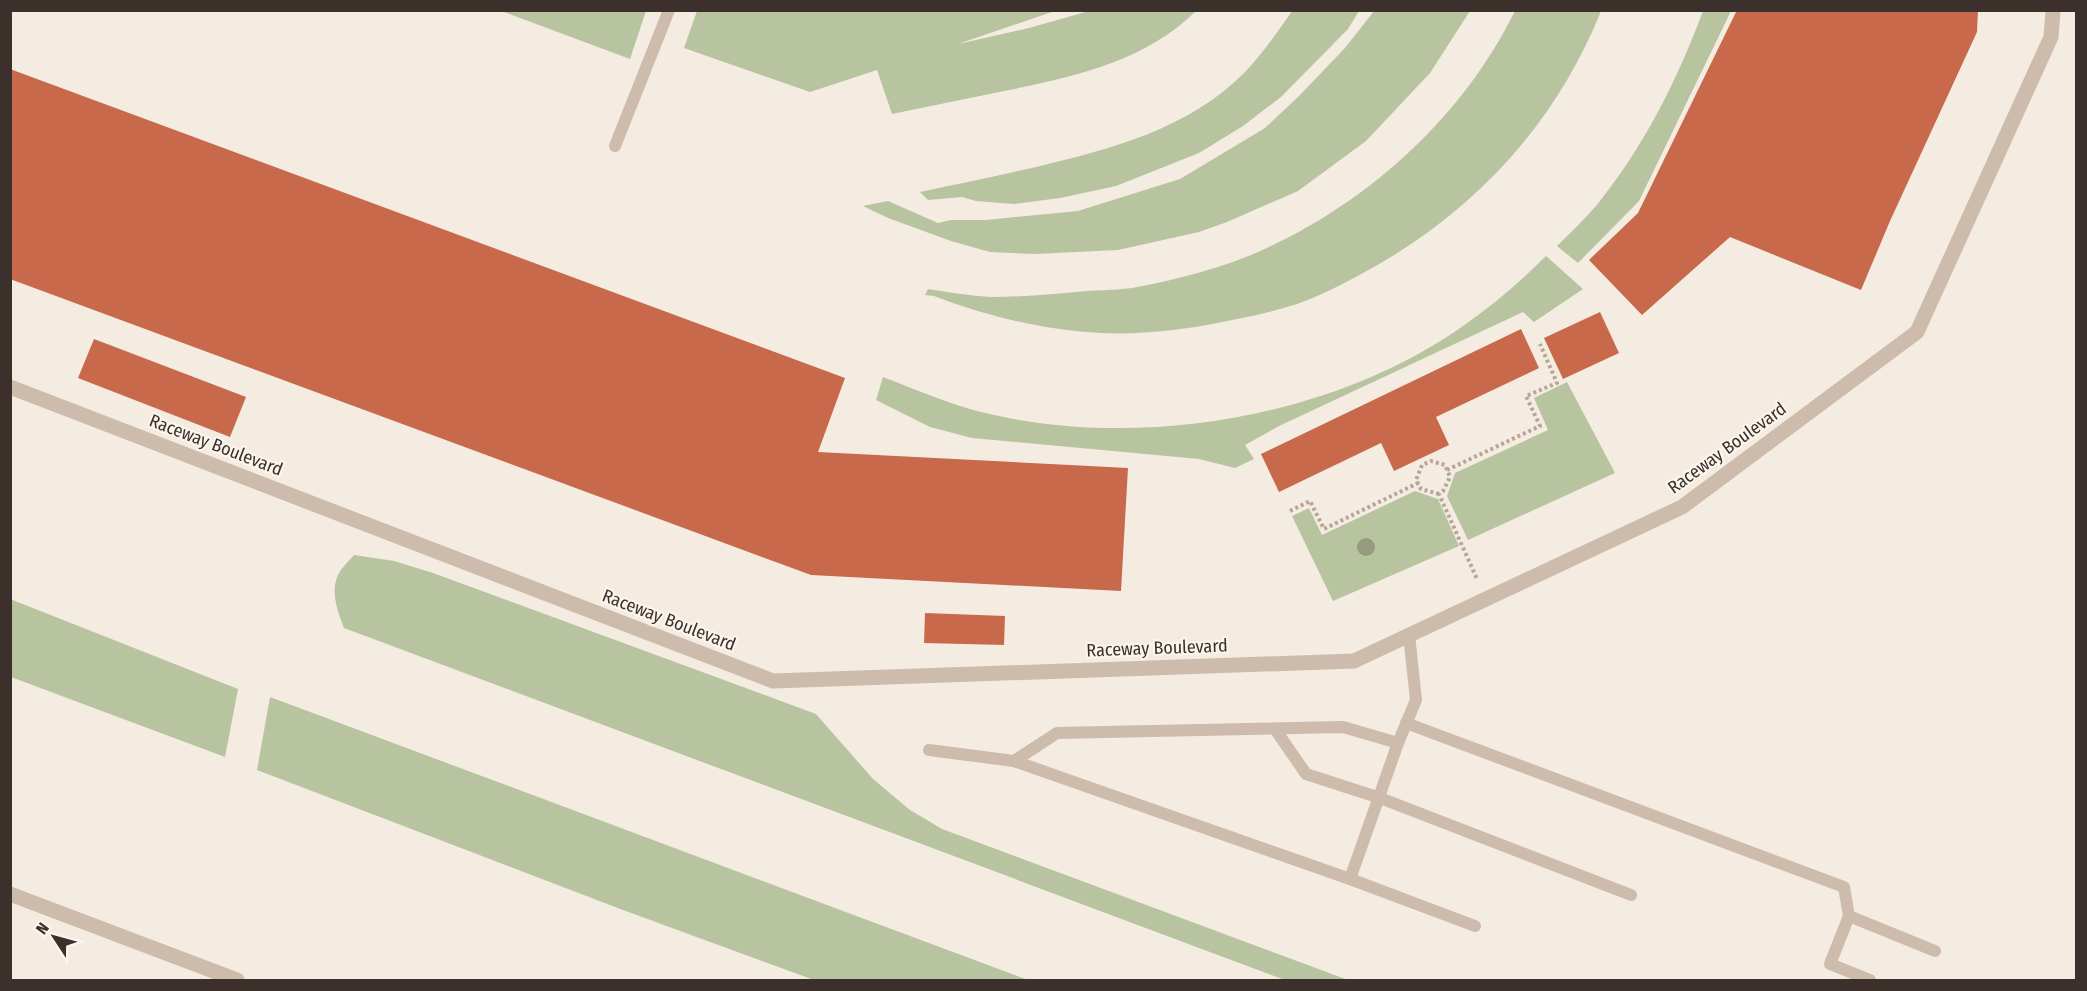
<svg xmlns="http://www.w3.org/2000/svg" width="2087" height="991" viewBox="0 0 2087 991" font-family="'Fira Sans Condensed',sans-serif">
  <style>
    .green { fill: #b8c4a0 }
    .building { fill: #c8694b }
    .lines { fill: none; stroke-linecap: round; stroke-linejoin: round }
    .path { stroke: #b9a596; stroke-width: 4; stroke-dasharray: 3 3; stroke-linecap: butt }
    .service { stroke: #cdbbac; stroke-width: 12 }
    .minor { stroke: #cdbbac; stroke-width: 15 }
    .tree { fill: #969b7f }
    .labels { text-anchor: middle; stroke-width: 4.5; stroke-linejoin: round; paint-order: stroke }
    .street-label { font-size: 18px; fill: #3b302b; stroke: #fbf5ee }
  </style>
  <rect width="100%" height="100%" fill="#f4ebe1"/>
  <g class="green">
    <path d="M1293,10L1359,11L1348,29L1281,97L1243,126L1199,153L1116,186L1060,198L1014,204L976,201L962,197L928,200L920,192C959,184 997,176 1036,167C1111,149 1189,129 1245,72C1263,53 1278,31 1293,10Z"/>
    <polygon points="501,11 646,11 630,59"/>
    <path d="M697,11H1055L958,44L1029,28L1089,11H1196C1145,61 1077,76 1009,90C970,98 931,106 892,114L877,70L810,92L684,48Z"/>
    <polygon points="1374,11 1470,11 1430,73 1366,141 1298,191 1227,222 1199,232 1118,250 1035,254 990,252 951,241 888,218 863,206 888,201 938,223 951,220 986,220 1078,211 1180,179 1265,128 1298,97 1345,48"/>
    <path d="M1515,11H1601C1555,126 1471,215 1363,273C1341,285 1320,296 1297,304C1272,312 1248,317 1222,322C1183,330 1141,335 1101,333C1044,330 986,316 934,296L925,295L928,289C949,292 970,296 991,297C1023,297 1054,294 1086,291C1101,290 1117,290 1132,288C1171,281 1222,268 1258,252C1367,204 1462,118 1515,11Z"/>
    <path d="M1703,11H1731L1639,201L1578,263L1557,246C1570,233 1584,220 1596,206C1643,148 1677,81 1703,11Z"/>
    <path d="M1546,256L1583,289L1534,322L1523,312L1279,426L1245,445L1254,459L1235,468L1199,459L972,438L930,427L876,400L883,377C919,391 956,407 994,415C1146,449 1336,416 1463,326C1493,305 1520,282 1546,256Z"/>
    <polygon points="1567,382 1615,473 1468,540 1447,496 1455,473 1548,430 1534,398"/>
    <polygon points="1415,491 1438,499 1459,546 1333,601 1292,516 1309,508 1322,535"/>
    <path d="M354,555L394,561L433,573L816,714L873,779L910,810L942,829L1348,980H1285L344,628C338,612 330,592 338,575C341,568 349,561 354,555Z"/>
    <polygon points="10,599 238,689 225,757 11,677"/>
    <polygon points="270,697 1028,980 814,980 623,910 257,770"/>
  </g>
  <g class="building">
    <polygon points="1737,10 1978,10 1977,32 1890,221 1861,290 1730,237 1642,315 1589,260 1638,213"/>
    <polygon points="10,69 845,378 818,452 1128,468 1121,591 811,575 10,279"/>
    <polygon points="1600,312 1619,353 1563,379 1544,338"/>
    <polygon points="1521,329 1539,368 1436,417 1449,445 1394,471 1381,443 1279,492 1261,454"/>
    <polygon points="94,339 246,397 230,437 78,378"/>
    <polygon points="925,613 1005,616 1004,645 924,643"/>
  </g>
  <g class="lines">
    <g class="path">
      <polyline points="1447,470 1540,426 1526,396 1557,383 1540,344"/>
      <polyline points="1439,494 1421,489 1416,480 1422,465 1431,461 1445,465 1450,477 1443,491 1439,494 1477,579"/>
      <polyline points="1290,511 1310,501 1324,529 1418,483"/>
    </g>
    <g class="service">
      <polyline points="615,146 669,10"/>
      <polyline points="1406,723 1844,887 1849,916 1935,951"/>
      <polyline points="1275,729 1306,774 1380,798 1631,895"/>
      <polyline points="929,750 1014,761 1057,733 1343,727 1398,743"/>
      <polyline points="1014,761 1350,879 1475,926"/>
      <polyline points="1350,879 1398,743 1416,700 1409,635"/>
      <polyline points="1849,916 1830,964 1870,980"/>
    </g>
    <g class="minor">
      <polyline points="10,387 773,681 1354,661 1682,507 1917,332 2051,37 2053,10"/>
      <polyline points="10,894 237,980"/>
    </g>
  </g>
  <circle class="tree" cx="1366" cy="547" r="9"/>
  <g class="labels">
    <g class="street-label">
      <text transform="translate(216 445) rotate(21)" y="6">Raceway Boulevard</text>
      <text transform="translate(1727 448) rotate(-36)" y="6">Raceway Boulevard</text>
      <text transform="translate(669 620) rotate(21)" y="6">Raceway Boulevard</text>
      <text transform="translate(1157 648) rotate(-2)" y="6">Raceway Boulevard</text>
    </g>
  </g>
  <rect width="2087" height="991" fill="none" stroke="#3b302b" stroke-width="24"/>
  <g transform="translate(54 937) rotate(306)" stroke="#fbf5ee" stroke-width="4.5" paint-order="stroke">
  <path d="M0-4.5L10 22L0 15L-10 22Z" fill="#3b302b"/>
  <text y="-9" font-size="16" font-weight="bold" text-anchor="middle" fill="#3b302b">N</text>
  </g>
</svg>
